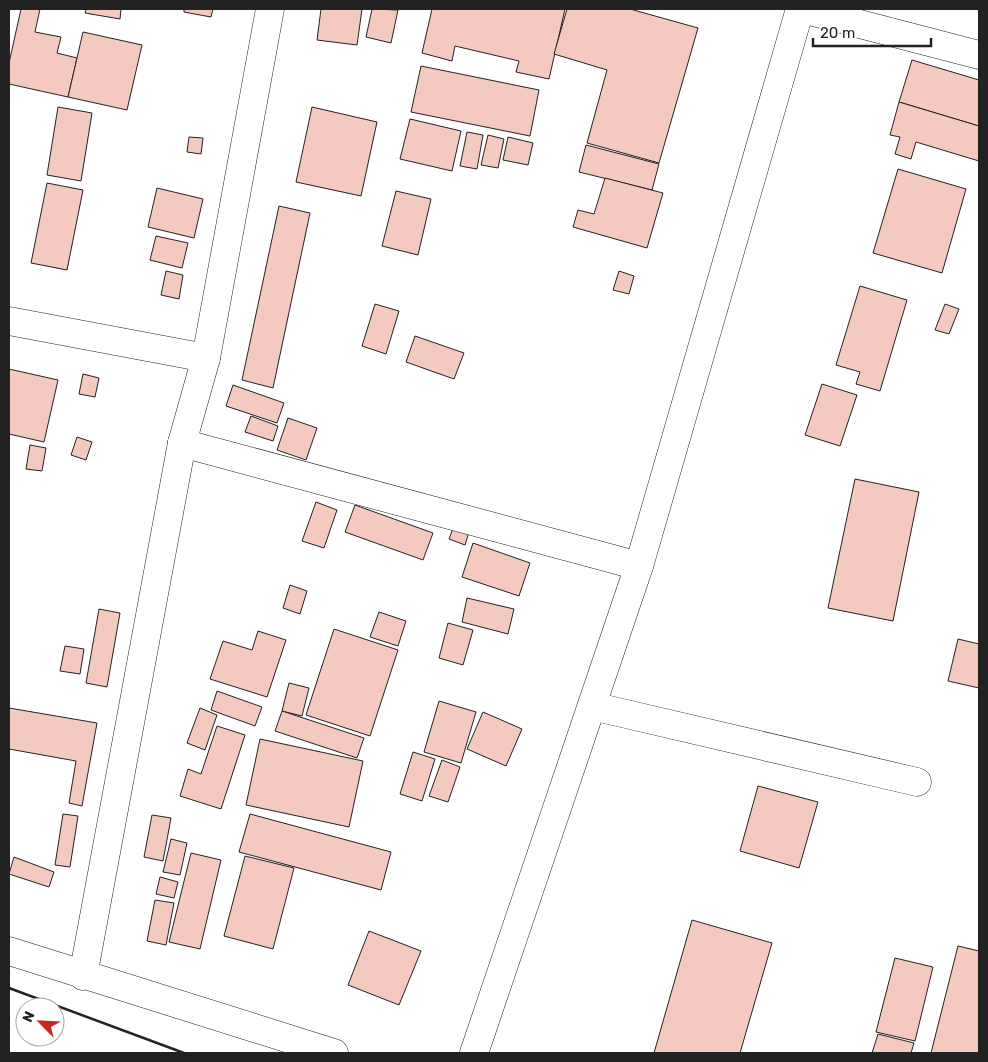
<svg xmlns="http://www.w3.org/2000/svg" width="988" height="1062" viewBox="0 0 988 1062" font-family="Rubik,sans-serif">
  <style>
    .building { fill: #f3c9c0; stroke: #222 }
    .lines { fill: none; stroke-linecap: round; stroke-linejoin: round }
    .minor-casing { stroke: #222; stroke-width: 29 }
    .primary-casing { stroke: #222; stroke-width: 29 }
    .minor { stroke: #fff; stroke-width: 28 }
    .primary { stroke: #fff; stroke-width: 28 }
    .wall { stroke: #222; stroke-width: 2.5 }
  </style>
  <rect width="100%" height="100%" fill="#fff"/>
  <g class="building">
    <polygon points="21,9 40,9 35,32 61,37 57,53 77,58 68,97 9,84 9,63"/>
    <polygon points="86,9 121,9 120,19 85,13"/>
    <polygon points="184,9 213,9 211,17 184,12"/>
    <polygon points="321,9 362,9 357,45 317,40"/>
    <polygon points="372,9 398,10 391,43 366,37"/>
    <polygon points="432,9 565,9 549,79 516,72 519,61 455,46 452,61 422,53"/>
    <polygon points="567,9 630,9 698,28 659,163 587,143 607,70 554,54"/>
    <polygon points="83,32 142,45 127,110 68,97"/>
    <polygon points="912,60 979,80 979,126 899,102"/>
    <polygon points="421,66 539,90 530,136 411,112"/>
    <polygon points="899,102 979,126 979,161 916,142 911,159 895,154 900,137 890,135"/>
    <polygon points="58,107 92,113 81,181 47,175"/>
    <polygon points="312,107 377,122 361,196 296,182"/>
    <polygon points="410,119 461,131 452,171 400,159"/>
    <polygon points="467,132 483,135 477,169 460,166"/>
    <polygon points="488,135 504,139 498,168 481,165"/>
    <polygon points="189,137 203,138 201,154 187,152"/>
    <polygon points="508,137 533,143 528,165 503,160"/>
    <polygon points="586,145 659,164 652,190 579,172"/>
    <polygon points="898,169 966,189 942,273 873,253"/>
    <polygon points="605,178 663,193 647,248 573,227 578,210 594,214"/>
    <polygon points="47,183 83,190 67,270 31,263"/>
    <polygon points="157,188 203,199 194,238 148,227"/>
    <polygon points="396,191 431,199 418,255 382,246"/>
    <polygon points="279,206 310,213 273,388 242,380"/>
    <polygon points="156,236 188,243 182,268 150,260"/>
    <polygon points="166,271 183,275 179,299 161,295"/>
    <polygon points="619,271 634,276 629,294 613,290"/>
    <polygon points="860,286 907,300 880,391 856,384 860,372 836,365"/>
    <polygon points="375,304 399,311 386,354 362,346"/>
    <polygon points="945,304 959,309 949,334 935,330"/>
    <polygon points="415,336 464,353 454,379 406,362"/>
    <polygon points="9,369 58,380 44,442 9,434"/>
    <polygon points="83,374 99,378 95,397 79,394"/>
    <polygon points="822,384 857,395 840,446 805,435"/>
    <polygon points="233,385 284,403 277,423 226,406"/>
    <polygon points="251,416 278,426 273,441 245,432"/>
    <polygon points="288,418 317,428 306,460 277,450"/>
    <polygon points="77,437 92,442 86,460 71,455"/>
    <polygon points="30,445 46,448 42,471 26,469"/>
    <polygon points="855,479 919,492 893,621 828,608"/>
    <polygon points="316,502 337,510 324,548 302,541"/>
    <polygon points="355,505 433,533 423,560 345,532"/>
    <polygon points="455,523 470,529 465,545 449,539"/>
    <polygon points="473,543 530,563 519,596 462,577"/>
    <polygon points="290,585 307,591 300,614 283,608"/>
    <polygon points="467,598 514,609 508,634 462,622"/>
    <polygon points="99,609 120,613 107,687 86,683"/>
    <polygon points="379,612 406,621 398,646 370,637"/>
    <polygon points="448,623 473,630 463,665 439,658"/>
    <polygon points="334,629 398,650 370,736 306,715"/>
    <polygon points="258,631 286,640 267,697 210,679 223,641 252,650"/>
    <polygon points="958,639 979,644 979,688 948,681"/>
    <polygon points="65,646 84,649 80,674 60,671"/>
    <polygon points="289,683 309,688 302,716 282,711"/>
    <polygon points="217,691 262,707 255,726 211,710"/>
    <polygon points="439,701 476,712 461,763 424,752"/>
    <polygon points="9,708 97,723 82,806 69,803 76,761 9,749"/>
    <polygon points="200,708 217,715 205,750 187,743"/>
    <polygon points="282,711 364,738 357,758 275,731"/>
    <polygon points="483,712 522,729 506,766 467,749"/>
    <polygon points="217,726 245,735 221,809 180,796 188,769 201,774"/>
    <polygon points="260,739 363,761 349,827 246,805"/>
    <polygon points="413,752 435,759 422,801 400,794"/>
    <polygon points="442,760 460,767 448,802 429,796"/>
    <polygon points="758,786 818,802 799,868 740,851"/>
    <polygon points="63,814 78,816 70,867 55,865"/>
    <polygon points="250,814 391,852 381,890 239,852"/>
    <polygon points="152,815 171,818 163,861 144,857"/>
    <polygon points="171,839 187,843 180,875 163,872"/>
    <polygon points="191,853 221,860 200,949 169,942"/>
    <polygon points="245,856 294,868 273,949 224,936"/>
    <polygon points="14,857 54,872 49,887 9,874"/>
    <polygon points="160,877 178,882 174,898 156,894"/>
    <polygon points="155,900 174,903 166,945 147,941"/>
    <polygon points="692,920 772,943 740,1053 654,1053"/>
    <polygon points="369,931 421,951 399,1005 348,985"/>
    <polygon points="958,946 979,951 979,1053 931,1053"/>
    <polygon points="895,958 933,967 915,1041 876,1032"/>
    <polygon points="878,1034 914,1043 911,1053 872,1053"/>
  </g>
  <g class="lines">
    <g class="minor-casing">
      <g id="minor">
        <polyline points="802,9 979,55"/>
        <polyline points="9,321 206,358"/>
        <polyline points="182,443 639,566"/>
        <polyline points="592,706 917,782"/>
        <polyline points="9,951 334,1053"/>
        <polyline points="83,976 182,443 206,358 270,9"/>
      </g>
    </g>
    <g class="primary-casing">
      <polyline id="primary" points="474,1053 639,566 800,9"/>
    </g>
    <use href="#minor" class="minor"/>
    <use href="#primary" class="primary"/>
    <polyline class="wall" points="9,988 184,1053"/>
  </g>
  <rect width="988" height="1062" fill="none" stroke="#222222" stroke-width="20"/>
  <g transform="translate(40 1022) rotate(294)"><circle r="24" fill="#ffffff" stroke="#a7a7a7"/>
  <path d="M0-4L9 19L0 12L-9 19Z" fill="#c62828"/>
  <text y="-8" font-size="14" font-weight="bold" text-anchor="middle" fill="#222222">N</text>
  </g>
  <path d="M813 38v8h118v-8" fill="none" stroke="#222222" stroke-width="2.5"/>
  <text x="820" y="38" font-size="15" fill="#222222" stroke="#ffffff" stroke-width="4" paint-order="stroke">20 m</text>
</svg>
